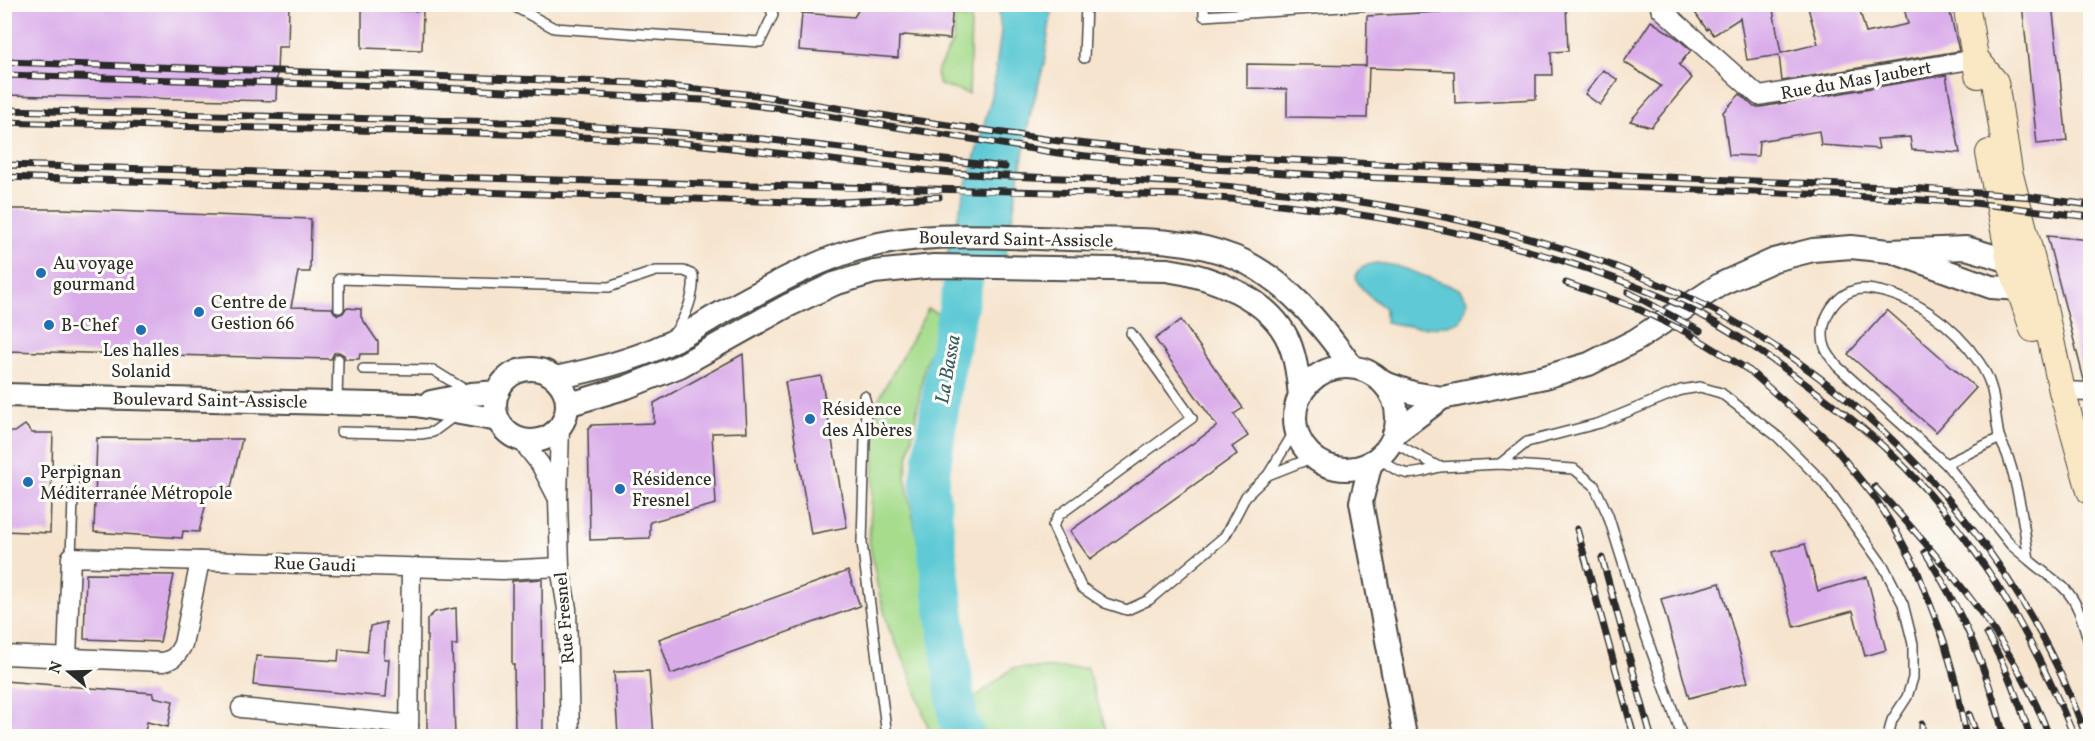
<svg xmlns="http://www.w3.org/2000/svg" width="2095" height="741" viewBox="0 0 2095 741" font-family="Vollkorn,serif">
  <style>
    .green { fill: #a6dc8c; stroke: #68845c; stroke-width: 1.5 }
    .water { fill: #5ecad5; stroke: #447a80; stroke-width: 1.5 }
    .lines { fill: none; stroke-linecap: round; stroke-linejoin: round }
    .river { stroke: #5ecad5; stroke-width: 39 }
    .building { fill: #daadea }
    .service-casing { stroke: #494743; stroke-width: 12 }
    .minor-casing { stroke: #494743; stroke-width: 21 }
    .tertiary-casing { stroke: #494743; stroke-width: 26 }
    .secondary-casing { stroke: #494743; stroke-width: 28 }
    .service { stroke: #fff; stroke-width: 9 }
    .minor { stroke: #fff; stroke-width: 18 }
    .tertiary { stroke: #fff; stroke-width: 22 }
    .secondary { stroke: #fae7c3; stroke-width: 26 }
    .rail-casing { stroke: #2b2b2b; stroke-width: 7 }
    .rail { stroke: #fdfcf7; stroke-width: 4.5; stroke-dasharray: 14; stroke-linecap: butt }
    .poi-dot { fill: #1f6fb2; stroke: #fdfcf7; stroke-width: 2 }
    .labels { text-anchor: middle; stroke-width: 6; stroke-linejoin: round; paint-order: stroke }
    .street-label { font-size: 18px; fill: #2b2b2b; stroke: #fdfcf7 }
    .poi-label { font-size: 18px; fill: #2b2b2b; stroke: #fdfcf7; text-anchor: start }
    .water-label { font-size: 20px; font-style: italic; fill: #3a5b5e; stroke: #fdfcf7 }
  </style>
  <rect width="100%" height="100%" fill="#fdfcf7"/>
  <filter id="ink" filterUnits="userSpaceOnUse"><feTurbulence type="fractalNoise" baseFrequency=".0167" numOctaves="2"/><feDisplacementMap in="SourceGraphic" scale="12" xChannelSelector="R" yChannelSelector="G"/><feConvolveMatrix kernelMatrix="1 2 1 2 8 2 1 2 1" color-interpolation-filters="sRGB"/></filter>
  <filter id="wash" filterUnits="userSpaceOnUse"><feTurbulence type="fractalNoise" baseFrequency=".008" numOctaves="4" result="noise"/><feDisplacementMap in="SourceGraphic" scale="24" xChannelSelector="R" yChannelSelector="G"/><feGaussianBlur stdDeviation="1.35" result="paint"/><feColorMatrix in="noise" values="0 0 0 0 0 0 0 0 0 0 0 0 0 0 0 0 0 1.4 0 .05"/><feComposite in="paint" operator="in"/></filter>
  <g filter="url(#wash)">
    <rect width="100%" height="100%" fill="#f6e4ce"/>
    <g class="green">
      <polygon points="955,18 971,19 969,94 940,85 936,73 953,41"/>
      <polygon points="928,309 943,316 925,365 905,476 951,716 1013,668 1087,668 1108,736 931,736 909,671 889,629 877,585 869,539 878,400"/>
    </g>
    <g class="water">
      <polygon points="998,5 1054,5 1051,14 1044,64 1030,115 1004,263 944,265 992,96 1001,32"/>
      <path d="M1376,263L1397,266L1459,289L1468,301L1460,321C1436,331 1410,327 1385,322V308C1377,301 1343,280 1362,268C1366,265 1372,264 1376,263Z"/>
    </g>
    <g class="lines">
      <polyline class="river" points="966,736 958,719 929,484 944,376 966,268 978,225"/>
    </g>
    <g id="blocks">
      <g class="building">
        <polygon points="4,4 289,4 288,47 278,47 276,101 4,95"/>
        <polygon points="862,4 953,4 950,39 904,35 903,37 899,37 898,58 799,50 802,13 854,17"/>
        <polygon points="1689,4 1772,4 1781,53 1818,44 1807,4 1858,4 1866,33 1908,24 1903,4 1948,4 1959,51 1782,81 1779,55 1747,60 1740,18 1714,35 1708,28 1707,30"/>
        <polygon points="2022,4 2052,4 2067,141 2037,144"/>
        <polygon points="1566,5 1568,51 1551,52 1552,75 1536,75 1536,99 1455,103 1454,71 1369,68 1367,118 1287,117 1287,89 1247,88 1247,64 1366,66 1367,16"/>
        <polygon points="362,10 423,11 422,50 362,48"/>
        <polygon points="1651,21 1677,38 1691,50 1679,65 1692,78 1651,127 1630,121 1661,86 1624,62"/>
        <polygon points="1603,70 1618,80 1600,105 1585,94"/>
        <polygon points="1946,75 1960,153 1912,150 1910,137 1877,139 1879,149 1821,145 1819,131 1759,141 1758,156 1729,155 1723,112 1740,94 1754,107 1761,107"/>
        <polygon points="4,209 63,209 311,219 310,272 298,272 291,307 332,308 334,312 338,315 343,313 346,308 361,309 361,317 378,342 378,354 360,354 359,359 345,359 344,355 339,352 334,353 331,359 4,351"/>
        <polygon points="2047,236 2091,240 2091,379 2084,380"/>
        <polygon points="1887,310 1976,388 1936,432 1848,354"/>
        <polygon points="1181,320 1243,408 1234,414 1248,436 1232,447 1237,454 1090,559 1070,531 1217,426 1155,339"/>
        <polygon points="743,354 747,432 712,433 716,504 650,522 650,538 590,540 588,430 592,425 654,423 654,403"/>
        <polygon points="821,376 847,527 811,534 785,382"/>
        <polygon points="25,425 32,433 53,433 50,533 4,531 4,432 15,432"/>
        <polygon points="97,438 202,439 242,439 231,488 210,487 199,532 183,531 182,538 94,532"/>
        <polygon points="1805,544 1818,591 1867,577 1886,650 1865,656 1853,611 1794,627 1773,552"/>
        <polygon points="848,571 860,606 671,674 659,639"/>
        <polygon points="86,574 174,575 160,642 84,639"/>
        <polygon points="542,579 543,736 515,736 514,664 512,664 512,581"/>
        <polygon points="1720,583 1748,682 1689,698 1661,599"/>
        <polygon points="456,608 457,645 452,645 455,736 427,736 427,619 435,612"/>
        <polygon points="386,622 384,659 389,659 386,697 253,685 256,656 338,661 339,649 367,652 370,626"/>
        <polygon points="649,671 654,736 618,736 614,672"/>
        <polygon points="4,681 153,693 153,697 173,701 168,727 147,722 144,736 4,736"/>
      </g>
    </g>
  </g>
  <g filter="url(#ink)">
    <use href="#blocks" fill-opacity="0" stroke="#494743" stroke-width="1.5"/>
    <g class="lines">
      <g class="service-casing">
        <g id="service">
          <polyline points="517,4 517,8 554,28 760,42 773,15 769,4"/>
          <polyline points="1204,4 1204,16 1387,4"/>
          <polyline points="1084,58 1086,4"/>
          <path d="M339,308V279L609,287L656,271H684L693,275C695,294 686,317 675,332"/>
          <polyline points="1131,333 1192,418 1059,515 1053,526 1081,587 1105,603 1127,610 1149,600 1225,536 1246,496 1268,475 1296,429"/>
          <polyline points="363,369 433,370 467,391"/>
          <polyline points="864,396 866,403 862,543 887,736"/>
          <polyline points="337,403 338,359"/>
          <polyline points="341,432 421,434 433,432 456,415"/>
          <path d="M1379,457C1403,478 1409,476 1439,467L1391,441"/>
          <polyline points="1500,464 1527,442 1600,423 1681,390 1700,387 1721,393 1778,437 1823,482 1884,567 1903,604 1913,644 1913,678 1907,697 1892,720 1888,736"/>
          <polyline points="1946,464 2000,438"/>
          <polyline points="1439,467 1500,464 1574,469 1594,485 1608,515 1645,633 1682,736"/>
          <polyline points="1268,475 1314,457"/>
          <polyline points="71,557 74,470"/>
          <path d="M2029,560L2011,545L1946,464L1837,366C1833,360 1827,354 1825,347C1816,321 1838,287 1866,289C1911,293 1955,326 1979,362C1997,388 1993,407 1999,436C2001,443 2006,450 2008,457C2019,490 2024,526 2029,560C2040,570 2052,577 2063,587C2079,602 2084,626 2090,646"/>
        </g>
      </g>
      <g class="minor-casing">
        <g id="minor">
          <polyline points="1664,4 1660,8 1759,96 1976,59"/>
          <polyline points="2062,391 2090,392"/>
          <polyline points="560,426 558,499 560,567 567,609 570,736"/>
          <polyline points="521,440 540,464 557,497"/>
          <path d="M4,655L163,662C175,659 178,654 183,644L200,561"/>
          <polyline points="67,658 71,557 503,570 560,567"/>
          <polyline points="241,708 409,725"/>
          <polyline points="409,736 411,568"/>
        </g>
      </g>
      <g class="tertiary-casing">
        <g id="tertiary">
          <polyline points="1896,253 1991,287 2020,289 2024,275"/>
          <circle cx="1346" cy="418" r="51"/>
          <circle cx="531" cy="405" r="36"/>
          <path d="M555,378C593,370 631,361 667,344C683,337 699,326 714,317C758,293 801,268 848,252C919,229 995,237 1069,239C1123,240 1183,236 1234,257C1284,277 1322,325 1352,367"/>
          <polyline points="1382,382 1413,393 1442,398 1545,377 1589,364 1636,340 1721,284 1774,260 1813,250 1851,247 1889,251 1966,248 2010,261 2023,267"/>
          <polyline points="4,395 416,405 498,420"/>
          <polyline points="431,402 471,394 498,392"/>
          <path d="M567,405L627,387L680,366L787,306L834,284L874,272L934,266L1167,270C1211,276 1270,298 1289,342C1296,359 1298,377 1300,396"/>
          <polyline points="1394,434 1442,398"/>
          <polyline points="1371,462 1361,502 1405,736"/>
        </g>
      </g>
      <g class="secondary-casing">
        <g id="secondary">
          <polyline points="1966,4 1978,75"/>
          <polyline points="1976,59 1995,82 2009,171 2042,299 2062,391 2090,491"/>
          <polyline points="1989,153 2010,261 2033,329"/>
        </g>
      </g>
      <use href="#service" class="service"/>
      <use href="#minor" class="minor"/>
      <use href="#tertiary" class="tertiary"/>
      <use href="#secondary" class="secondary"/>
      <g class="rail-casing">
        <g id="rail">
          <polyline points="4,62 637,83 756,95 906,119 1059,141 1200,156 1908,188 2033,197 2090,205"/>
          <polyline points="4,75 419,87 703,100 777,108 1058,153 1211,169 1358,177 1833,195 1974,203 2090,217"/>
          <polyline points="4,110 544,123 763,139 1005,167"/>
          <path d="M4,122C221,129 438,128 654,141C751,147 846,164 942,172C1023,179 1105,178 1186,183C1255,188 1325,196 1393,207C1502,226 1625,262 1723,315C1889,407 2022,557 2086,736"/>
          <path d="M4,165C397,175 789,188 1182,195C1356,208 1531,236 1691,310C1727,327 1767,356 1799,379C1820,395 1841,410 1861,427C1959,508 2026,620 2074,736"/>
          <polyline points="4,177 822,203 939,197"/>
          <polyline points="1566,283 1634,307 1688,333 1750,371 1831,443 1876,499 1896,531 1917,570 1944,641 1956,684 1966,736"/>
          <polyline points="1628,292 1700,331"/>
          <path d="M1875,487C1943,562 2014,640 2049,736"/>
          <polyline points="1577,529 1634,736"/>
          <path d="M1925,552C1964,615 1986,666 2004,736"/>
          <polyline points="1602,558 1651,736"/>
          <path d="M1987,634C2006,666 2019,701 2030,736"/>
          <polyline points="1969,714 1977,736"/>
          <polyline points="1922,736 1922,724"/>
        </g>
      </g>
      <use href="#rail" class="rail"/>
    </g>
  </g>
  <g class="poi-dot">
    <circle cx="41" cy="273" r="6"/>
    <circle cx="199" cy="312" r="6"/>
    <circle cx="49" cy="325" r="6"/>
    <circle cx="141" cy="330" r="6"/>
    <circle cx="810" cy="419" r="6"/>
    <circle cx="28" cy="482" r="6"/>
    <circle cx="620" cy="489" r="6"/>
  </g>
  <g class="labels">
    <g class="street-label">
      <text transform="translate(1856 80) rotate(-10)" y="6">Rue du Mas Jaubert</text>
      <text transform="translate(1016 239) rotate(1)" y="6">Boulevard Saint-Assiscle</text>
      <text transform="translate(210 400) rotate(1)" y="6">Boulevard Saint-Assiscle</text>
      <text transform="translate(315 564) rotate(2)" y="6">Rue Gaudi</text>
      <text transform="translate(564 618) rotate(-95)" y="6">Rue Fresnel</text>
    </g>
    <g class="poi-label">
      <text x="53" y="269">Au voyage<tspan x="53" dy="21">gourmand</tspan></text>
      <text x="211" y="308">Centre de<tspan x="211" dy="21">Gestion 66</tspan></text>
      <text x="61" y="331">B-Chef</text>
      <text x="141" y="356" text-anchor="middle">Les halles<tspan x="141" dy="21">Solanid</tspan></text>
      <text x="822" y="415">Résidence<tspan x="822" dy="21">des Albères</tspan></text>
      <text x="40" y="478">Perpignan<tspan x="40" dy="21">Méditerranée Métropole</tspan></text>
      <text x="632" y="485">Résidence<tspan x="632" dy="21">Fresnel</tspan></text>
    </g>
    <g class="water-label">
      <text transform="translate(947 369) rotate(-80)" y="7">La Bassa</text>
    </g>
  </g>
  <rect width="2095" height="741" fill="none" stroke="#fdfcf7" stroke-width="24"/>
  <g transform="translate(69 672) rotate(289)" stroke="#fdfcf7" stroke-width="4.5" paint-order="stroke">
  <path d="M0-4.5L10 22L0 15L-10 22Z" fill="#2b2b2b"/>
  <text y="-9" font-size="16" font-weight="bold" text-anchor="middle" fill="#2b2b2b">N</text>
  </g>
</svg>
